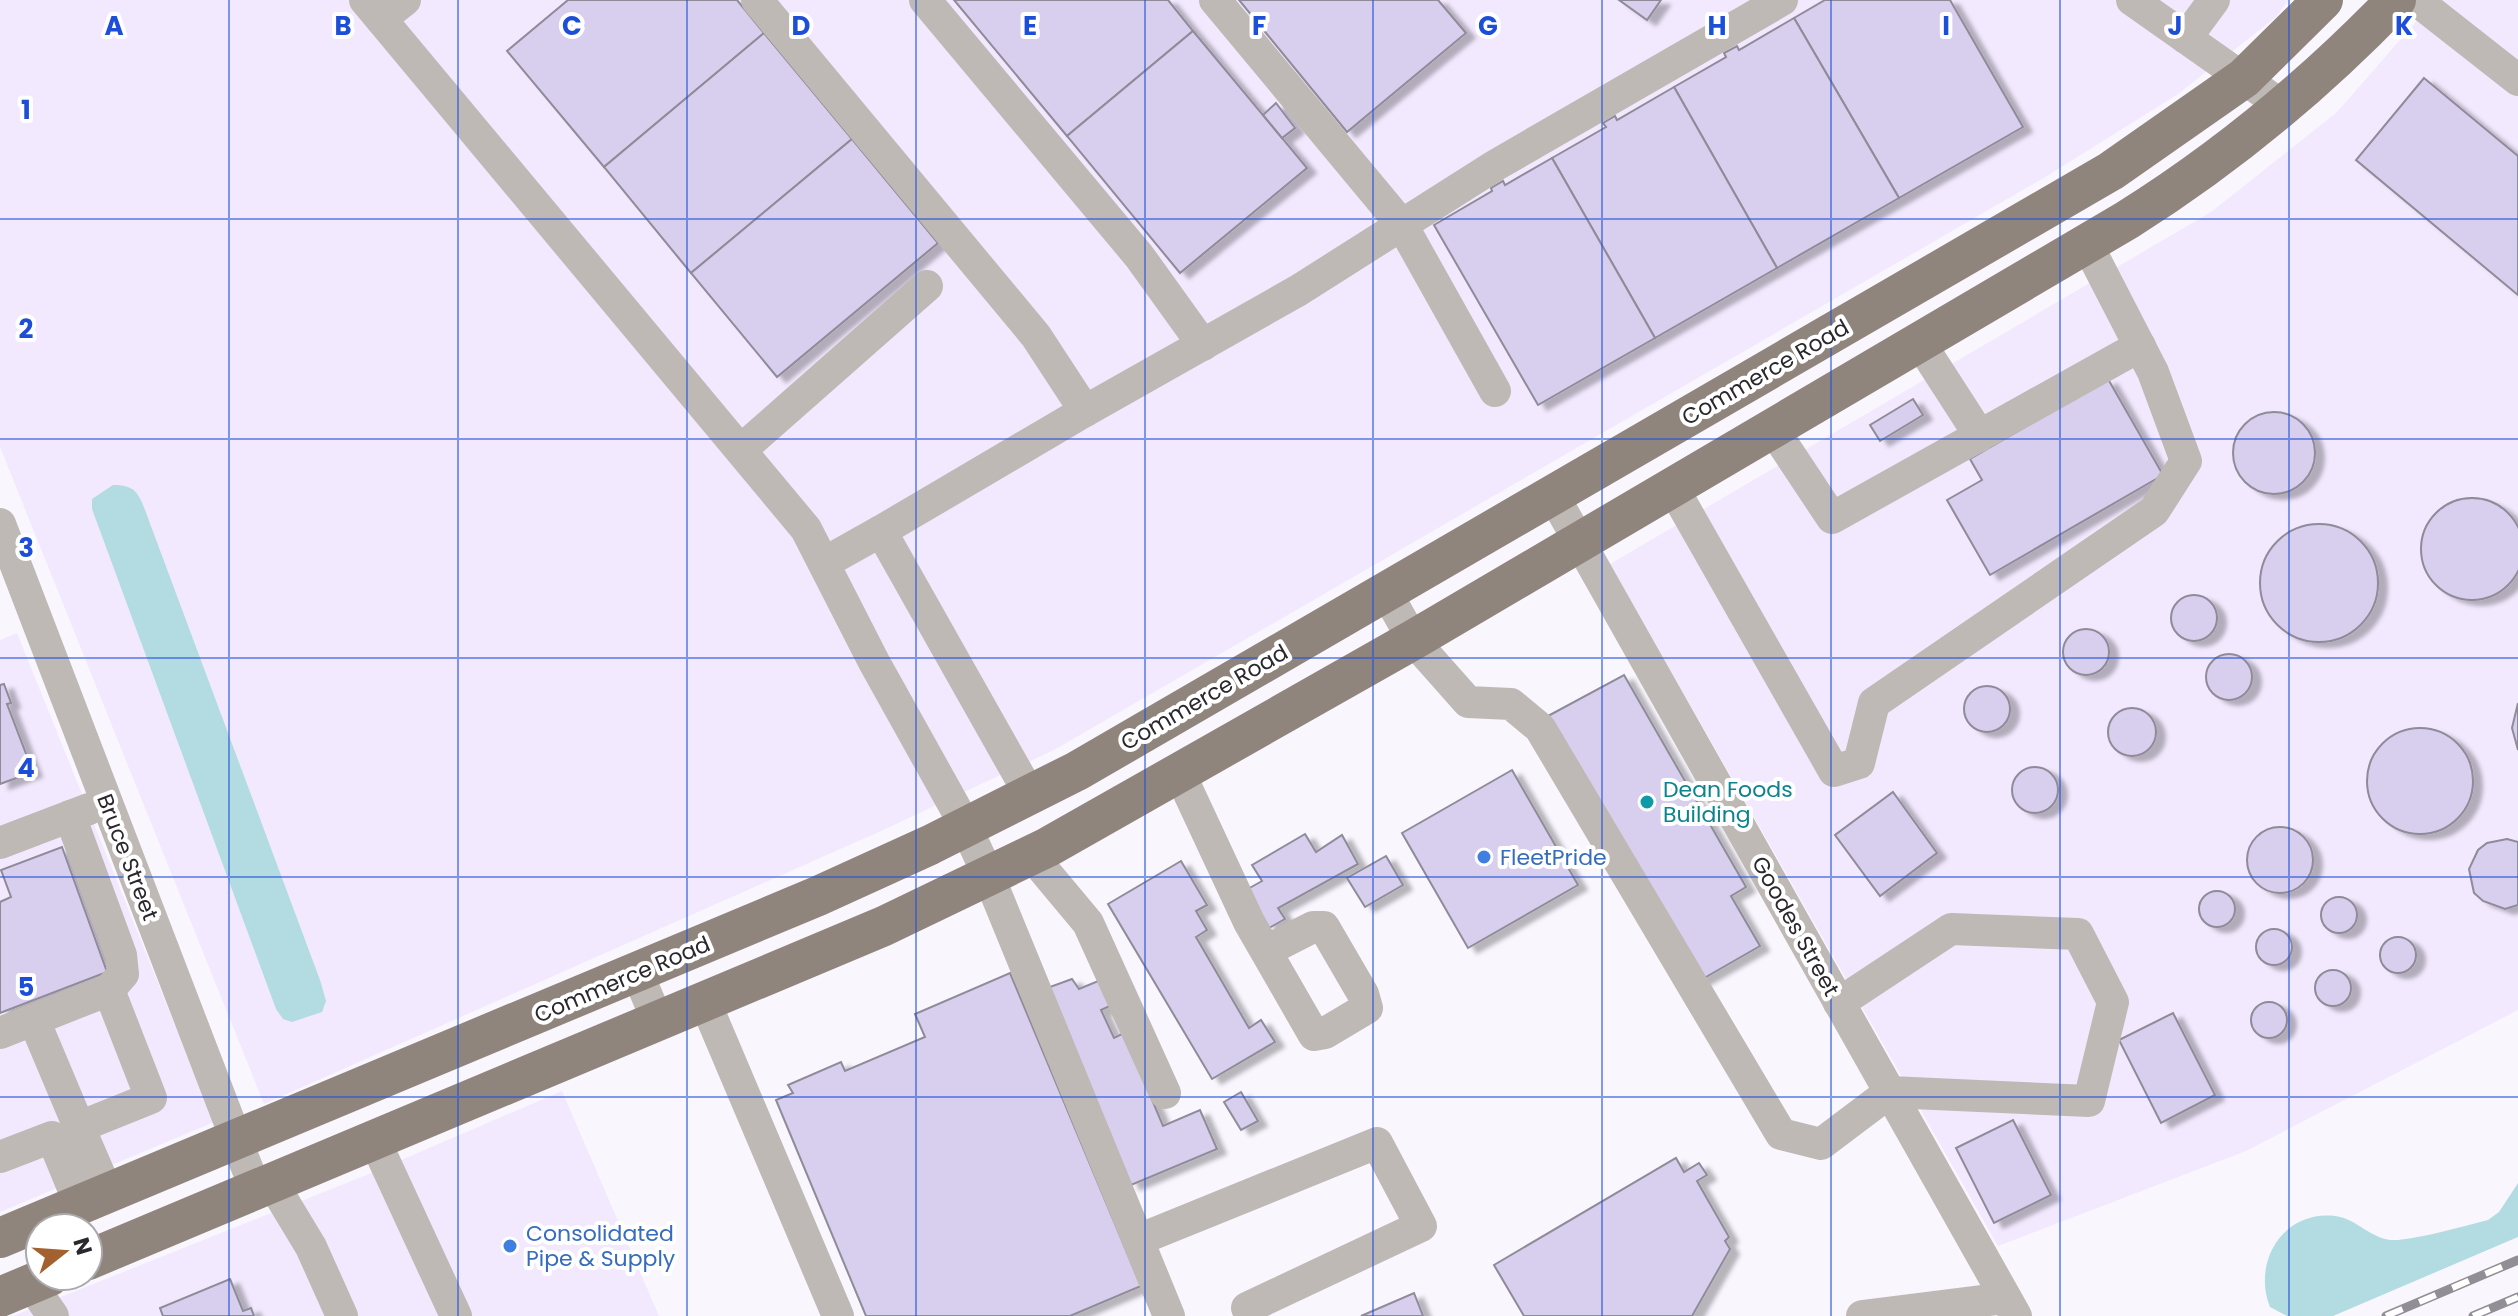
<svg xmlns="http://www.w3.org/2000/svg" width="2518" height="1316" viewBox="0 0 2518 1316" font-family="Poppins,sans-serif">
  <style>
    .built { fill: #f2e9fe }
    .water { fill: #b2dce1 }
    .building { fill: #d8ceee; stroke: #8f8b98; stroke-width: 2; filter: url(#shadow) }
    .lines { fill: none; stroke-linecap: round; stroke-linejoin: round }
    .minor { stroke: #bfb9b5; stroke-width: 32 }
    .major { stroke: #90857d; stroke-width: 40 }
    .rail-casing { stroke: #918e95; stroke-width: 9 }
    .rail { stroke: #fff; stroke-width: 6; stroke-dasharray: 18; stroke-linecap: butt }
    .grid { fill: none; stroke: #1d4ed8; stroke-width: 2; stroke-opacity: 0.55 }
    .culture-dot { fill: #0f9aa8; stroke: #fff; stroke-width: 3 }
    .shop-dot { fill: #3f7fe0; stroke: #fff; stroke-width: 3 }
    .labels { text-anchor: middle; stroke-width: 8; stroke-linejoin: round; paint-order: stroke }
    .street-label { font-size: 22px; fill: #2a272d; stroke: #fff }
    .culture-label { font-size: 22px; fill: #0d838f; stroke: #fff; text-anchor: start }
    .shop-label { font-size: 22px; fill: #366cbe; stroke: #fff; text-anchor: start }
    .grid-label { font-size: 26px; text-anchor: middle; font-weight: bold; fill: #1d4ed8; stroke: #fff; stroke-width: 8; stroke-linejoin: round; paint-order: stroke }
  </style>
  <defs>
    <filter id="shadow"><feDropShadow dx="9" dy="5" stdDeviation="2" flood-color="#0004"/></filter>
  </defs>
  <rect width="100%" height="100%" fill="#f9f6fe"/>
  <g class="built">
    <polygon points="0,0 2289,0 2276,17 2178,94 2042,179 1054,750 881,831 264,1104 0,447"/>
    <polygon points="2435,0 2518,0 2518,1010 2246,1151 1998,1246 1610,564 2211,212 2337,112"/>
    <polygon points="17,633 214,1122 0,1212 0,640"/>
    <polygon points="562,1091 659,1316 13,1316 364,1176"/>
  </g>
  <g class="water">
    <path d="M113,485C134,485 138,492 145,510L320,980L326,1001L322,1012L292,1022L283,1019L276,1009L92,509V499Z"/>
    <path d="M2518,1183V1237L2333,1316H2287L2270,1307C2252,1262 2283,1210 2335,1216C2359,1219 2372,1242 2398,1240C2427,1237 2460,1227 2488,1220L2499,1212Z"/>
  </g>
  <g class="building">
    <polygon points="568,0 737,0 764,33 604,167 507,51"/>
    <polygon points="954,0 1168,0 1193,31 1067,136"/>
    <polygon points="1239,0 1438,0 1466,33 1347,132"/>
    <polygon points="1619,0 1661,0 1647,20"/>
    <polygon points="1825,0 1950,0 2023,127 1899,198 1794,18"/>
    <polygon points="1794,18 1899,198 1777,268 1674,87 1726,57 1724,53 1737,46 1739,50"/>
    <polygon points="1193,31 1307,168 1180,273 1067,136"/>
    <polygon points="764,33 852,139 691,273 604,167"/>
    <polygon points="2424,78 2518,156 2518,295 2356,160"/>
    <polygon points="1674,87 1777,268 1655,338 1552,158 1606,127 1603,123 1615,116 1617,120"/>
    <polygon points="1276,103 1295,128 1282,138 1263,115"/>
    <polygon points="852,139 938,243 777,377 691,273"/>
    <polygon points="1552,158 1655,338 1538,405 1434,225 1492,191 1491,188 1503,181 1505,185"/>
    <polygon points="2108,379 2163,475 1990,575 1947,500 1982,480 1970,459"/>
    <polygon points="1913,399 1923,415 1880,441 1870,425"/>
    <circle cx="2274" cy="453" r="41"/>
    <circle cx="2472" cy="549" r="51"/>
    <circle cx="2319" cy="583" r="59"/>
    <circle cx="2194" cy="618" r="23"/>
    <circle cx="2086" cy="652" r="23"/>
    <circle cx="2229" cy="677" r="23"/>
    <polygon points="1624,675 1746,887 1731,896 1760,946 1699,981 1548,716"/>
    <polygon points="4,684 11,703 7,704 33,772 0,784 0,685"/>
    <circle cx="1987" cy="709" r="23"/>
    <polygon points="2518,703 2518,750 2512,728"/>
    <circle cx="2132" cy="732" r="24"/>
    <circle cx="2420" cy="781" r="53"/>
    <circle cx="2035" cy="790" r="23"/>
    <polygon points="1512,770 1578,885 1468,948 1402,833"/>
    <polygon points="1893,792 1937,853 1880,896 1835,835"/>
    <circle cx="2280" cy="860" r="33"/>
    <polygon points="1305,834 1316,852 1342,835 1358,864 1278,908 1285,919 1269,928 1246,890 1262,881 1252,865"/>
    <polygon points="2507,839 2518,842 2518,905 2505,909 2483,901 2474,893 2469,869 2478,850 2487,843"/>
    <polygon points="62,847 107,972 0,1013 0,902 11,897 1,870"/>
    <polygon points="1386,856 1403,885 1365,907 1347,878"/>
    <polygon points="1181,861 1207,905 1196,911 1207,930 1196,937 1249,1028 1261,1020 1275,1042 1212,1079 1108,904"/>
    <circle cx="2217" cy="909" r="18"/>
    <circle cx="2339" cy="915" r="18"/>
    <circle cx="2274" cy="947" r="18"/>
    <circle cx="2398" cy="955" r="18"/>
    <circle cx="2333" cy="988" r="18"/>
    <polygon points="1010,973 1141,1286 1070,1316 866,1316 776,1100 793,1093 788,1085 841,1062 845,1071 925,1037 915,1014"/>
    <polygon points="1072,979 1079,989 1103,979 1114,1004 1101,1010 1114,1038 1124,1033 1163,1126 1200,1110 1217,1149 1131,1185 1047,988"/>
    <circle cx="2269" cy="1020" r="18"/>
    <polygon points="2173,1013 2215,1095 2161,1123 2119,1040"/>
    <polygon points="1241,1092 1258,1121 1241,1130 1224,1102"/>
    <polygon points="2013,1120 2051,1195 1994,1223 1956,1148"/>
    <polygon points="1676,1158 1684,1172 1699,1163 1707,1175 1697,1181 1729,1237 1725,1241 1730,1249 1692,1316 1524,1316 1494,1265"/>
    <polygon points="230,1279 243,1311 251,1308 254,1316 163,1316 160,1308"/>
    <polygon points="1414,1293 1423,1316 1361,1316"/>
  </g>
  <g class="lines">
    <g class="minor">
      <polyline points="365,0 806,529 874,662 966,827 989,877 1169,1316"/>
      <polyline points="757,0 1036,336 1085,411 881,531 1030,795"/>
      <polyline points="925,0 1139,256 1203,345"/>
      <polyline points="1215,0 1402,225 1495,391"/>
      <polyline points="2132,0 2284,107"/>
      <polyline points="2416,0 2518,80"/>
      <polyline points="381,19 405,0"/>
      <polyline points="2186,38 2214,0"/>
      <polyline points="1920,343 1980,436"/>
      <polyline points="1085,411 1299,290 1496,165 1782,0"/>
      <polyline points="1773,429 1832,518 2140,346"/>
      <polyline points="741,450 927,286"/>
      <polyline points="1673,488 1834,771 1859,763 1874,703 2154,511 2186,461 2153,372 2087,244"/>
      <polyline points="1553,495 2016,1316"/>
      <polyline points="0,524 256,1191"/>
      <polyline points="824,563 881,531"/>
      <polyline points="1386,592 1413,640 1468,702 1511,704 1540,728 1781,1134 1821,1144 1890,1092 2089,1101 2113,1002 2078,934 1951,929 1839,1003"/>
      <polyline points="1180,774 1249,922 1314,1035 1325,1033 1367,1008 1363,994 1324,927 1313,927 1266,951"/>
      <polyline points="0,843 89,809"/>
      <polyline points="1032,856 1088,923 1165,1093"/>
      <polyline points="637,972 658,1022"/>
      <polyline points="705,1002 838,1316"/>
      <polyline points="34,1020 79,1127"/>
      <polyline points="0,1033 109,990 123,974 121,955 70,816"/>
      <polyline points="375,1141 456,1316"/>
      <polyline points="0,1157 52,1137 80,1205"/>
      <polyline points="273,1184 311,1247 342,1316"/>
      <polyline points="108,1194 79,1127 151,1098 109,990"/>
      <polyline points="1138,1240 1377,1143 1421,1226 1247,1308"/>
      <polyline points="31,1284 53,1316"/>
      <polyline points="1862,1316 2005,1298"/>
    </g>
    <g class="major">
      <polyline points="0,1238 818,896 930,845 1077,771 2111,171 2244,78 2323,0"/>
      <path d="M88,1260L884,926L1048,847L1413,640L2127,220C2226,158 2315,84 2396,0"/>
      <polyline points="0,1297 50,1276"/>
    </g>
    <g class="rail-casing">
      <g id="rail">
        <polyline points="2386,1316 2518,1260"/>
        <polyline points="2473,1316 2518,1297"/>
      </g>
    </g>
    <use href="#rail" class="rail"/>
  </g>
  <path class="grid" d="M229,0V1316M458,0V1316M687,0V1316M916,0V1316M1145,0V1316M1373,0V1316M1602,0V1316M1831,0V1316M2060,0V1316M2289,0V1316M0,219H2518M0,439H2518M0,658H2518M0,877H2518M0,1097H2518"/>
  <circle class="culture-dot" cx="1647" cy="802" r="8"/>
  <g class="shop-dot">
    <circle cx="1484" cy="857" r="8"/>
    <circle cx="510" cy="1246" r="8"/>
  </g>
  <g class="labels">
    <g class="street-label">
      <text transform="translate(1765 372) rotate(-30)" y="8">Commerce Road</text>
      <text transform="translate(1204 697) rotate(-30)" y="8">Commerce Road</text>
      <text transform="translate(128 857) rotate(69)" y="8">Bruce Street</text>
      <text transform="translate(1796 926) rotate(61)" y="8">Goodes Street</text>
      <text transform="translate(622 979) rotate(-23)" y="8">Commerce Road</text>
    </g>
    <g class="culture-label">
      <text x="1663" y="797">Dean Foods<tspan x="1663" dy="25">Building</tspan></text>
    </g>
    <g class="shop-label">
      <text x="1500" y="865">FleetPride</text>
      <text x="526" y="1241">Consolidated<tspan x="526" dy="25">Pipe &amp; Supply</tspan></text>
    </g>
  </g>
  <g class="grid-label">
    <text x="114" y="35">A</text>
    <text x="343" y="35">B</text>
    <text x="572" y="35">C</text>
    <text x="801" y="35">D</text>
    <text x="1030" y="35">E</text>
    <text x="1259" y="35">F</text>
    <text x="1488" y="35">G</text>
    <text x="1717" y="35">H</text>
    <text x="1946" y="35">I</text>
    <text x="2175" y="35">J</text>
    <text x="2404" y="35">K</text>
    <text x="26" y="119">1</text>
    <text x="26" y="338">2</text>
    <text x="26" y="557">3</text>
    <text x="26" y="777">4</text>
    <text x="26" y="996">5</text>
  </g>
  <g transform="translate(64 1252) rotate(73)"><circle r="38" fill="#ffffff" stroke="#aaa9ab" stroke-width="2"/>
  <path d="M0-6L14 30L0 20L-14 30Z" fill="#a46130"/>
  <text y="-12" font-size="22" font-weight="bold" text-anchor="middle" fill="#2a272d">N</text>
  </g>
</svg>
